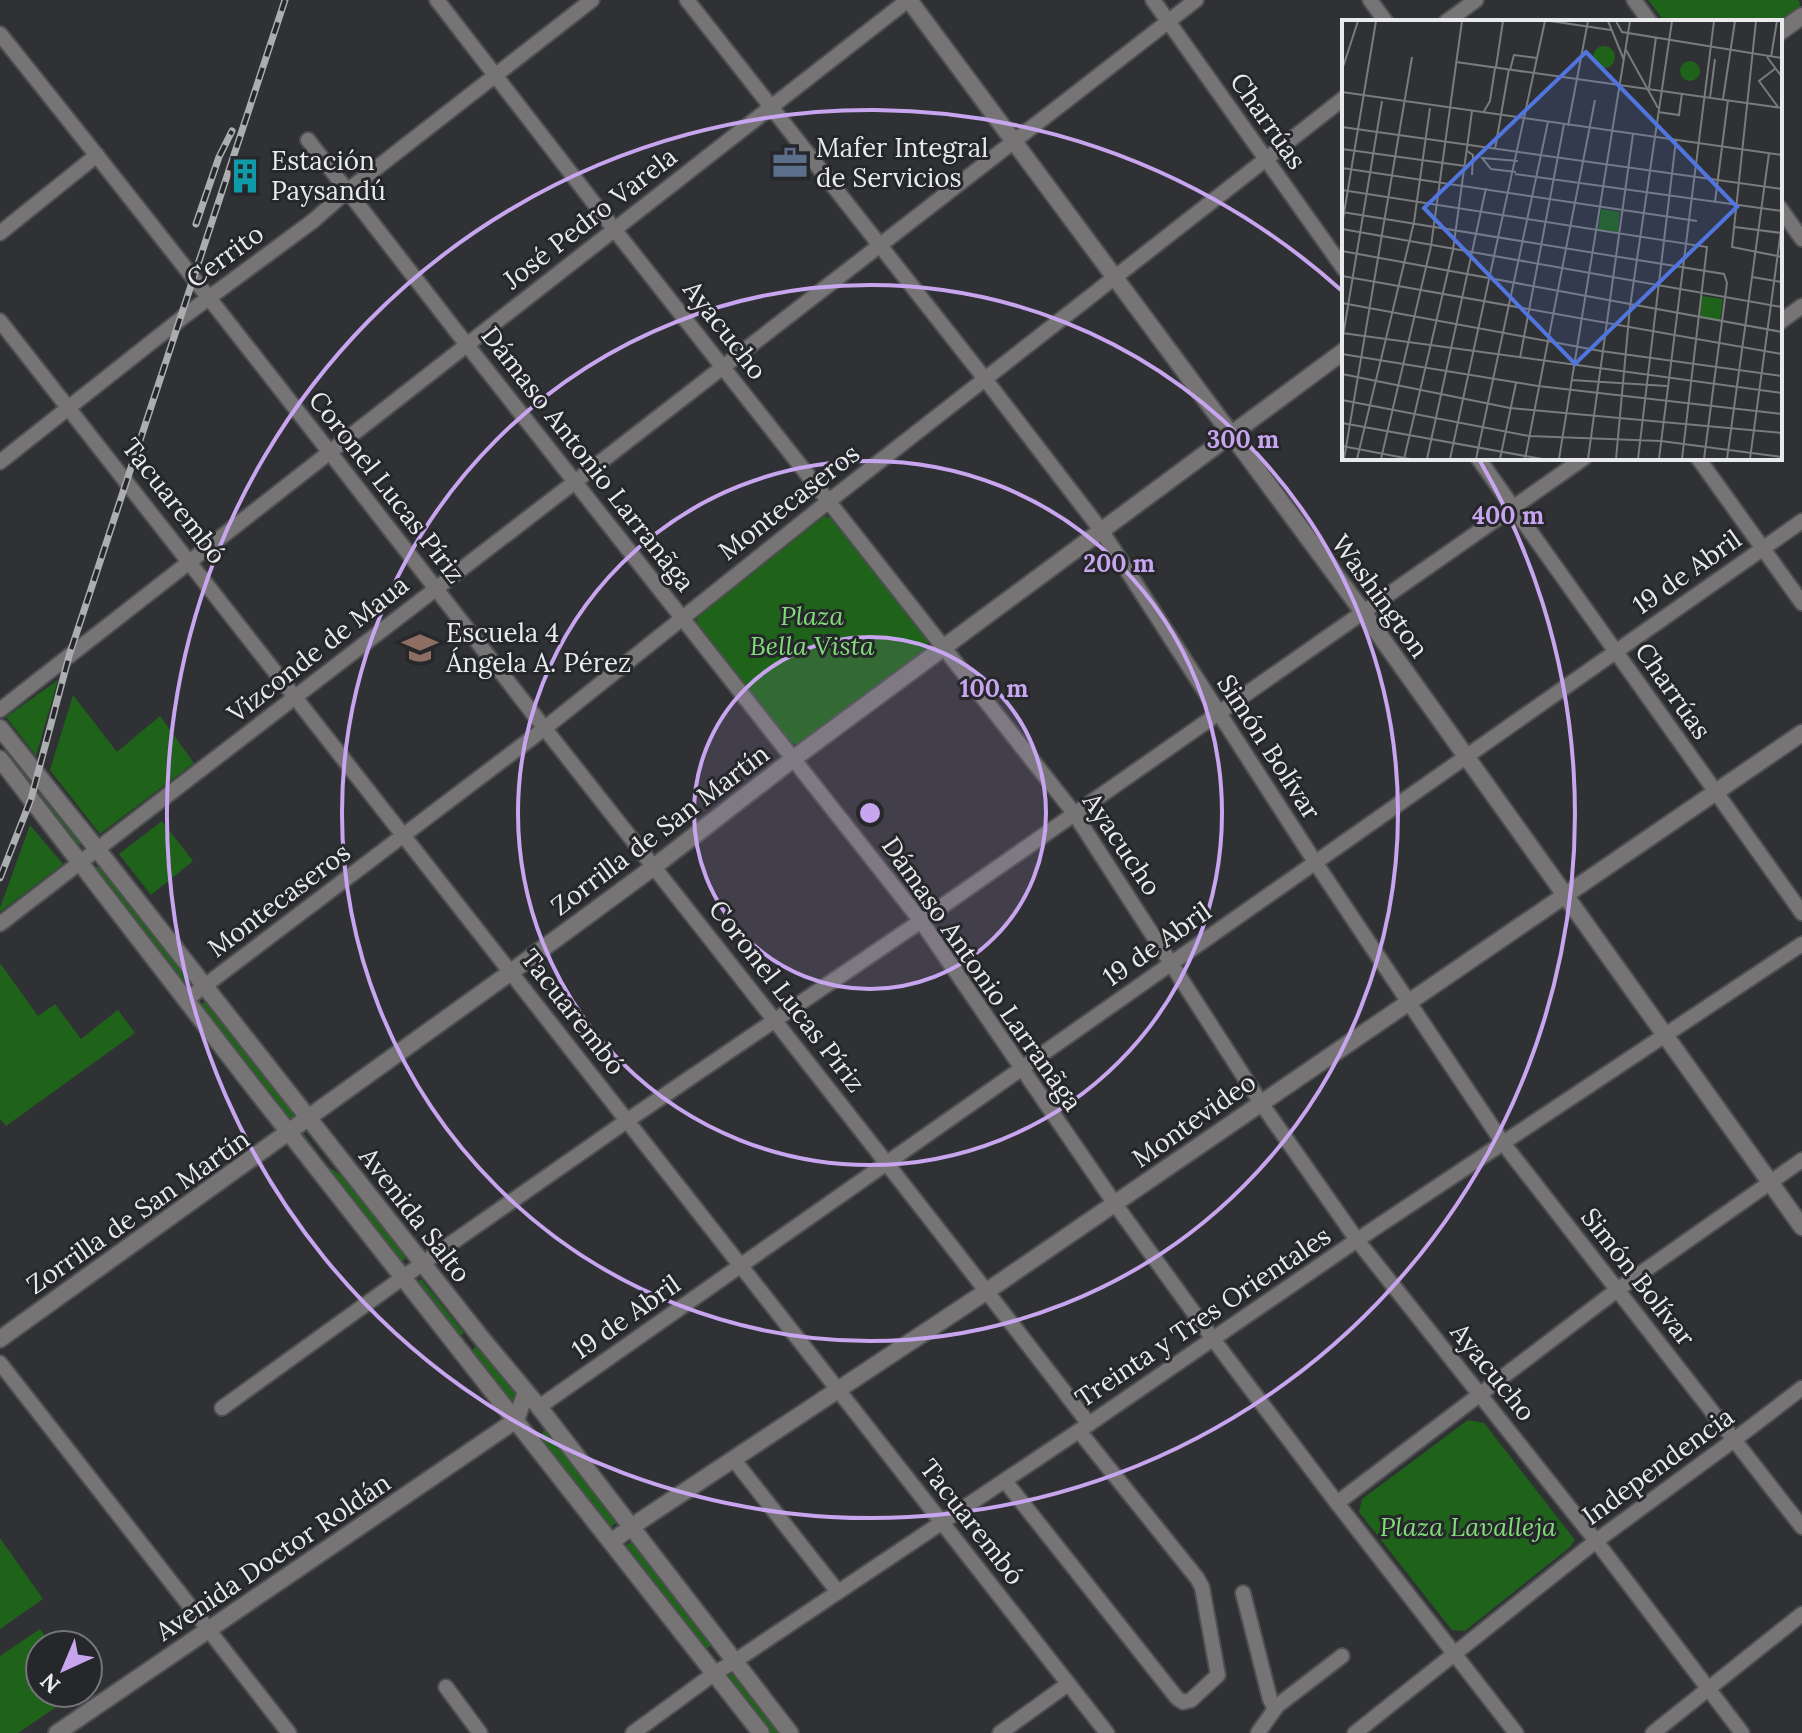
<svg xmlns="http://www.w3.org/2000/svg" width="1802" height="1733" viewBox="0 0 1802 1733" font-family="Lora,serif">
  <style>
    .green { fill: #1f621a }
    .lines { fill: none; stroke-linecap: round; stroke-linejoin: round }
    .minor-casing { stroke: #4e4f51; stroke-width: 18 }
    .tertiary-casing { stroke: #4e4f51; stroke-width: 20 }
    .minor { stroke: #767474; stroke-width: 14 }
    .tertiary { stroke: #767474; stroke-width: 16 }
    .rail-casing { stroke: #acadb0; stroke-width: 7 }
    .rail { stroke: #26272a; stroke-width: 4; stroke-dasharray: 12; stroke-linecap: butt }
    .ring { fill: none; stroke: #c8a5ef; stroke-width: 4 }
    .labels { text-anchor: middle; stroke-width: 6; stroke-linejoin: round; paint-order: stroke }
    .street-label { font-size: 26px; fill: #e9eaec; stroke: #26272a }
    .poi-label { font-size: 26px; fill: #e9eaec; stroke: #26272a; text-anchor: start }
    .park-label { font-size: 26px; font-style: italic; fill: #80db78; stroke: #26272a }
    .inset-road { fill: none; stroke: #7a7b7e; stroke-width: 2 }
    .view { fill: #5075dd; fill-opacity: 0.15; stroke: #5075dd; stroke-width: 4 }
    .inset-edge { fill: none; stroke: #e9eaec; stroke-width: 4 }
    .centre { fill: #c8a5ef; stroke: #26272a; stroke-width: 4 }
    .ring-label { font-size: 24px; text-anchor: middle; font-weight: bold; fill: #c8a5ef; stroke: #26272a; stroke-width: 6; stroke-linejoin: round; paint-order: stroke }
  </style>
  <rect width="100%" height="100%" fill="#303134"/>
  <g class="green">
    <polygon points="1648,0 1798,0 1801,5 1779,22 1665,22"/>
    <polygon points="825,516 831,518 928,639 927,650 799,745 790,743 697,623 697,616"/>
    <polygon points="58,680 36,756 6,717"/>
    <polygon points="73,695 117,752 160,716 194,763 100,834 50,770"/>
    <polygon points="42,789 83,842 76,847 39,799"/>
    <polygon points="162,821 193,861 151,895 119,854"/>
    <polygon points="30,825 63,864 0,912 0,908"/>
    <polygon points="100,865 189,980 182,985 93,870"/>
    <polygon points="0,963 38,1016 55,1004 81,1039 118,1010 135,1033 6,1126 0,1119"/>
    <polygon points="208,999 300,1116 289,1125 199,1006"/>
    <polygon points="301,1130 327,1166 344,1177 406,1258 399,1264 296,1134"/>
    <polygon points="421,1279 464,1333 456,1339 413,1284"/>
    <polygon points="476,1346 519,1397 514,1405 470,1352"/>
    <polygon points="1468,1420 1484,1423 1575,1540 1570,1547 1465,1631 1452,1630 1359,1512 1362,1499"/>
    <polygon points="544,1429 617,1522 610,1528 540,1441"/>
    <polygon points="0,1538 43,1599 0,1629"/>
    <polygon points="633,1540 713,1644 705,1650 625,1546"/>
    <polygon points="40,1629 52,1645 40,1645 40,1693 77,1693 18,1733 0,1733 0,1656"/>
    <polygon points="733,1672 781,1733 767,1733 725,1679"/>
  </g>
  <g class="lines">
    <g class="minor-casing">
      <g id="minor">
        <polyline points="437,0 614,229 1074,813 1261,1103 1357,1240 1596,1541 1742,1733"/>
        <polyline points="687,0 985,379 1101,530 1315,862 1503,1143 1802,1527"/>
        <polyline points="1153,0 1344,269"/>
        <polyline points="1370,0 1386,22"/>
        <polyline points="1634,0 1650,22"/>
        <polyline points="1446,22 1476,0"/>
        <path d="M0,34C183,262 362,494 542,725C725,958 909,1189 1089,1424"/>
        <polyline points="308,140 467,345 921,921 1115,1204 1213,1339 1337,1503 1516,1733"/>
        <polyline points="1780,208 1802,239"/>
        <polyline points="0,233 97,155"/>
        <polyline points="0,321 1107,1733"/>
        <polyline points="1780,322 1802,306"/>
        <polyline points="1478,458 1802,913"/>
        <polyline points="1698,458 1802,603"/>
        <polyline points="0,462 187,314 313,221 347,191 592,0"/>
        <polyline points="0,710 908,0"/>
        <polyline points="0,924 576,481 1196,0"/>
        <polyline points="186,1000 545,728 829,501 1344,98"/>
        <polyline points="0,1363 289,1733"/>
        <polyline points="539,1407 1802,521"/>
        <polyline points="222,1408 423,1263 628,1120 921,921 1584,458"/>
        <polyline points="734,1460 838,1592"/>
        <polyline points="1005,1481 1177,1698 1183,1702 1191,1700 1218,1675 1202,1587 1197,1578 1079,1431"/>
        <polyline points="1337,1503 1617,1290 1802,1160"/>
        <polyline points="1243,1593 1270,1699 1275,1709"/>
        <polyline points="446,1687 480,1733"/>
        <polyline points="633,1733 715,1673 735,1661 1089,1424 1357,1240 1802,944"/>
        <polyline points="1000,1733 1068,1684"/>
        <polyline points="1258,1733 1277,1706 1342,1656"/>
        <polyline points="1355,1733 1596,1541 1734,1440 1802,1388"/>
        <polyline points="1653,1733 1802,1614"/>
      </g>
    </g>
    <g class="tertiary-casing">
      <g id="tertiary">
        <polyline points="909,0 1363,612 1802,1227"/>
        <polyline points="1780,32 1802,16"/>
        <polyline points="0,728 97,849 479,1335 539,1407 790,1733"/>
        <polyline points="0,759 254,1088 761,1733"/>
        <polyline points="0,1339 511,972 655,866 793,759 1344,351"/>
        <polyline points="611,1542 640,1521 987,1291 1802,733"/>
        <polyline points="57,1733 516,1420 526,1392"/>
      </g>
    </g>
    <use href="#minor" class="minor"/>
    <use href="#tertiary" class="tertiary"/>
    <g class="rail-casing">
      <g id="rail">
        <polyline points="196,224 219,157 232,131"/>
        <polyline points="0,878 31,799 69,656 285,0"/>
      </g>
    </g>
    <use href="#rail" class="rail"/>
  </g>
  <circle cx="870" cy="813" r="176" fill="#c8a5ef" fill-opacity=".12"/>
  <g class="ring">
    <circle cx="870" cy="813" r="176"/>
    <circle cx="870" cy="813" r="352"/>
    <circle cx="870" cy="813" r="528"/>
    <path d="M1480 461A704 704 0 1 1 1341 290"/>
  </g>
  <defs>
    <g id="office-bare" transform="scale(2.76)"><path d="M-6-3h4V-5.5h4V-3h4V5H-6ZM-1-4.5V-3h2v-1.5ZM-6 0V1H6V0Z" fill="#5c6f8a" stroke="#26272a" stroke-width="2.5" paint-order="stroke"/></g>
    <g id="building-bare" transform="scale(2.76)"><path d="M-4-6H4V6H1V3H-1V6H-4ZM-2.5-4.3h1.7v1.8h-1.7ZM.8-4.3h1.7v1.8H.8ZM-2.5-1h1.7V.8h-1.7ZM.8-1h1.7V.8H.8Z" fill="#0f9aa8" stroke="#26272a" stroke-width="2.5" paint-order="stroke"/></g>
    <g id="school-bare" transform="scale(2.76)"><path d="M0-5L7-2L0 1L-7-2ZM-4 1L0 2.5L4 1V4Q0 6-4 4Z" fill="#8d6e63" stroke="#26272a" stroke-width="2.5" paint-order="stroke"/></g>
  </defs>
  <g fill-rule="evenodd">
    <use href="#office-bare" x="790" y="163"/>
    <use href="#building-bare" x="245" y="176"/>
    <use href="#school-bare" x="420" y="648"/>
  </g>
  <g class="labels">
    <g class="street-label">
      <text transform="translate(1268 121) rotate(55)" y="9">Charrúas</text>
      <text transform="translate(590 218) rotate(-38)" y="9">José Pedro Varela</text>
      <text transform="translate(225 256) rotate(-36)" y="9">Cerrito</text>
      <text transform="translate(725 330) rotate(52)" y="9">Ayacucho</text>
      <text transform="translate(588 459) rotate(52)" y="9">Dámaso Antonio Larranãga</text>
      <text transform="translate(387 487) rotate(52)" y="9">Coronel Lucas Píriz</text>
      <text transform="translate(174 501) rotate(52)" y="9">Tacuarembó</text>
      <text transform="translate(789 502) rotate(-38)" y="9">Montecaseros</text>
      <text transform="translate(1687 572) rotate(-35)" y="9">19 de Abril</text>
      <text transform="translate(1380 596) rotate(54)" y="9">Washington</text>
      <text transform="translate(318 649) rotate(-38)" y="9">Vizconde de Maua</text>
      <text transform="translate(1673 691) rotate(55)" y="9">Charrúas</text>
      <text transform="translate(1269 747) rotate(57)" y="9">Simón Bolívar</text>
      <text transform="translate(660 830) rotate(-37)" y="9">Zorrilla de San Martín</text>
      <text transform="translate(1122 844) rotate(56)" y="9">Ayacucho</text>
      <text transform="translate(279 900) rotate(-37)" y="9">Montecaseros</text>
      <text transform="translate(1157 944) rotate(-35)" y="9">19 de Abril</text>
      <text transform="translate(982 974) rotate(55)" y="9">Dámaso Antonio Larranãga</text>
      <text transform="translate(787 996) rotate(52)" y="9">Coronel Lucas Píriz</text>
      <text transform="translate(573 1012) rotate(52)" y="9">Tacuarembó</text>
      <text transform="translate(1194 1120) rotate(-35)" y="9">Montevideo</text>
      <text transform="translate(138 1212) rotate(-35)" y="9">Zorrilla de San Martín</text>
      <text transform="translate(415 1215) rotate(52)" y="9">Avenida Salto</text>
      <text transform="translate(1638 1277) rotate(52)" y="9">Simón Bolívar</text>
      <text transform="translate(626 1317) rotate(-35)" y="9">19 de Abril</text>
      <text transform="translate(1203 1317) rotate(-34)" y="9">Treinta y Tres Orientales</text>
      <text transform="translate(1493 1372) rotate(51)" y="9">Ayacucho</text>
      <text transform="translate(1658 1466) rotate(-36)" y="9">Independencia</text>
      <text transform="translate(972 1522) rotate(52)" y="9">Tacuarembó</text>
      <text transform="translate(273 1557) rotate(-34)" y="9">Avenida Doctor Roldán</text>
    </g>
    <g class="poi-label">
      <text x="816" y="157">Mafer Integral<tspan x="816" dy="30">de Servicios</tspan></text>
      <text x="271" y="170">Estación<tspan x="271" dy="30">Paysandú</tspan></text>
      <text x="446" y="642">Escuela 4<tspan x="446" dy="30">Ángela A. Pérez</tspan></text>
    </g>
    <g class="park-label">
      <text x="812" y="625">Plaza<tspan x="812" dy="30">Bella Vista</tspan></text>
      <text x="1468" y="1536">Plaza Lavalleja</text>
    </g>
  </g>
  <g transform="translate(1342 20)">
    <rect width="440" height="440" fill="#303134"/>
    <path d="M251 37a11 11 0 1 1 22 0a11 11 0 1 1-22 0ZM338 51a10 10 0 1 1 20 0a10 10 0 1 1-20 0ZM259,189L278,192L276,212L256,210ZM360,276L381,279L378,301L357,298Z" fill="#1f621a"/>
    <path class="inset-road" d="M208,1L269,10M266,1L282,40M274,1L280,12L440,38M414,1L390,227L440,237M284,30L316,88M425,37L440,57M429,37L435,1M114,42L440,88M154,47L161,1M434,48L417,61L436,87M0,50L16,1M168,50L172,35L195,38M307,68L314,17M0,72L440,135M368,78L373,39M381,79L393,1M316,92L337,95L340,73M141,93L148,81L153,48M226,106L246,1M0,107L440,169M0,129L123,146M153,129L167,49M125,131L131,135L130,155M0,148L355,201M174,152L149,149L140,138L176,141M173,154L440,191M0,170L365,227L340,439M373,182L386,80M0,192L382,254L385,263L362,439M0,205L34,1M393,207L439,213M0,209L440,287M0,231L440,312M0,256L440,334M410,257L440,262M0,283L259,331L440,356M0,313L440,373M0,322L40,81M0,334L196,366L440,394M178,338L222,104M0,354L168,388L440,413M229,360L325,366M0,380L187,416L319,421L440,437M0,403L200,439M0,426L68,439M2,439L70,37M15,439L72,202L88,88M39,439L89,226L120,1M62,439L111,230L130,91M85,439L144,168M108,439L203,1M134,439L206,102M158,439L174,363M183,439L253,80M217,439L288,1M246,439L291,114M274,439L288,287L330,1M296,439L334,120M317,439L372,1M385,439L427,133M408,439L440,203"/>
    <path class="view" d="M244,32L395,187L233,344L82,188Z"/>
    <rect width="440" height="440" class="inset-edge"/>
  </g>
  <circle cx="870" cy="813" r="12" class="centre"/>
  <g class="ring-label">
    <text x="1243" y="448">300 m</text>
    <text x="1508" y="524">400 m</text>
    <text x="1119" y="572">200 m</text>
    <text x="994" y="697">100 m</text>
  </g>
  <g transform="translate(64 1669) rotate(224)"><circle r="38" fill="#26272a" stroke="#747578" stroke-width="2"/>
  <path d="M0-6L14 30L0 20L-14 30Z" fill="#c8a5ef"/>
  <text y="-12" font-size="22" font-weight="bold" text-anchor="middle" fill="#e9eaec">N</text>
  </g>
</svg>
